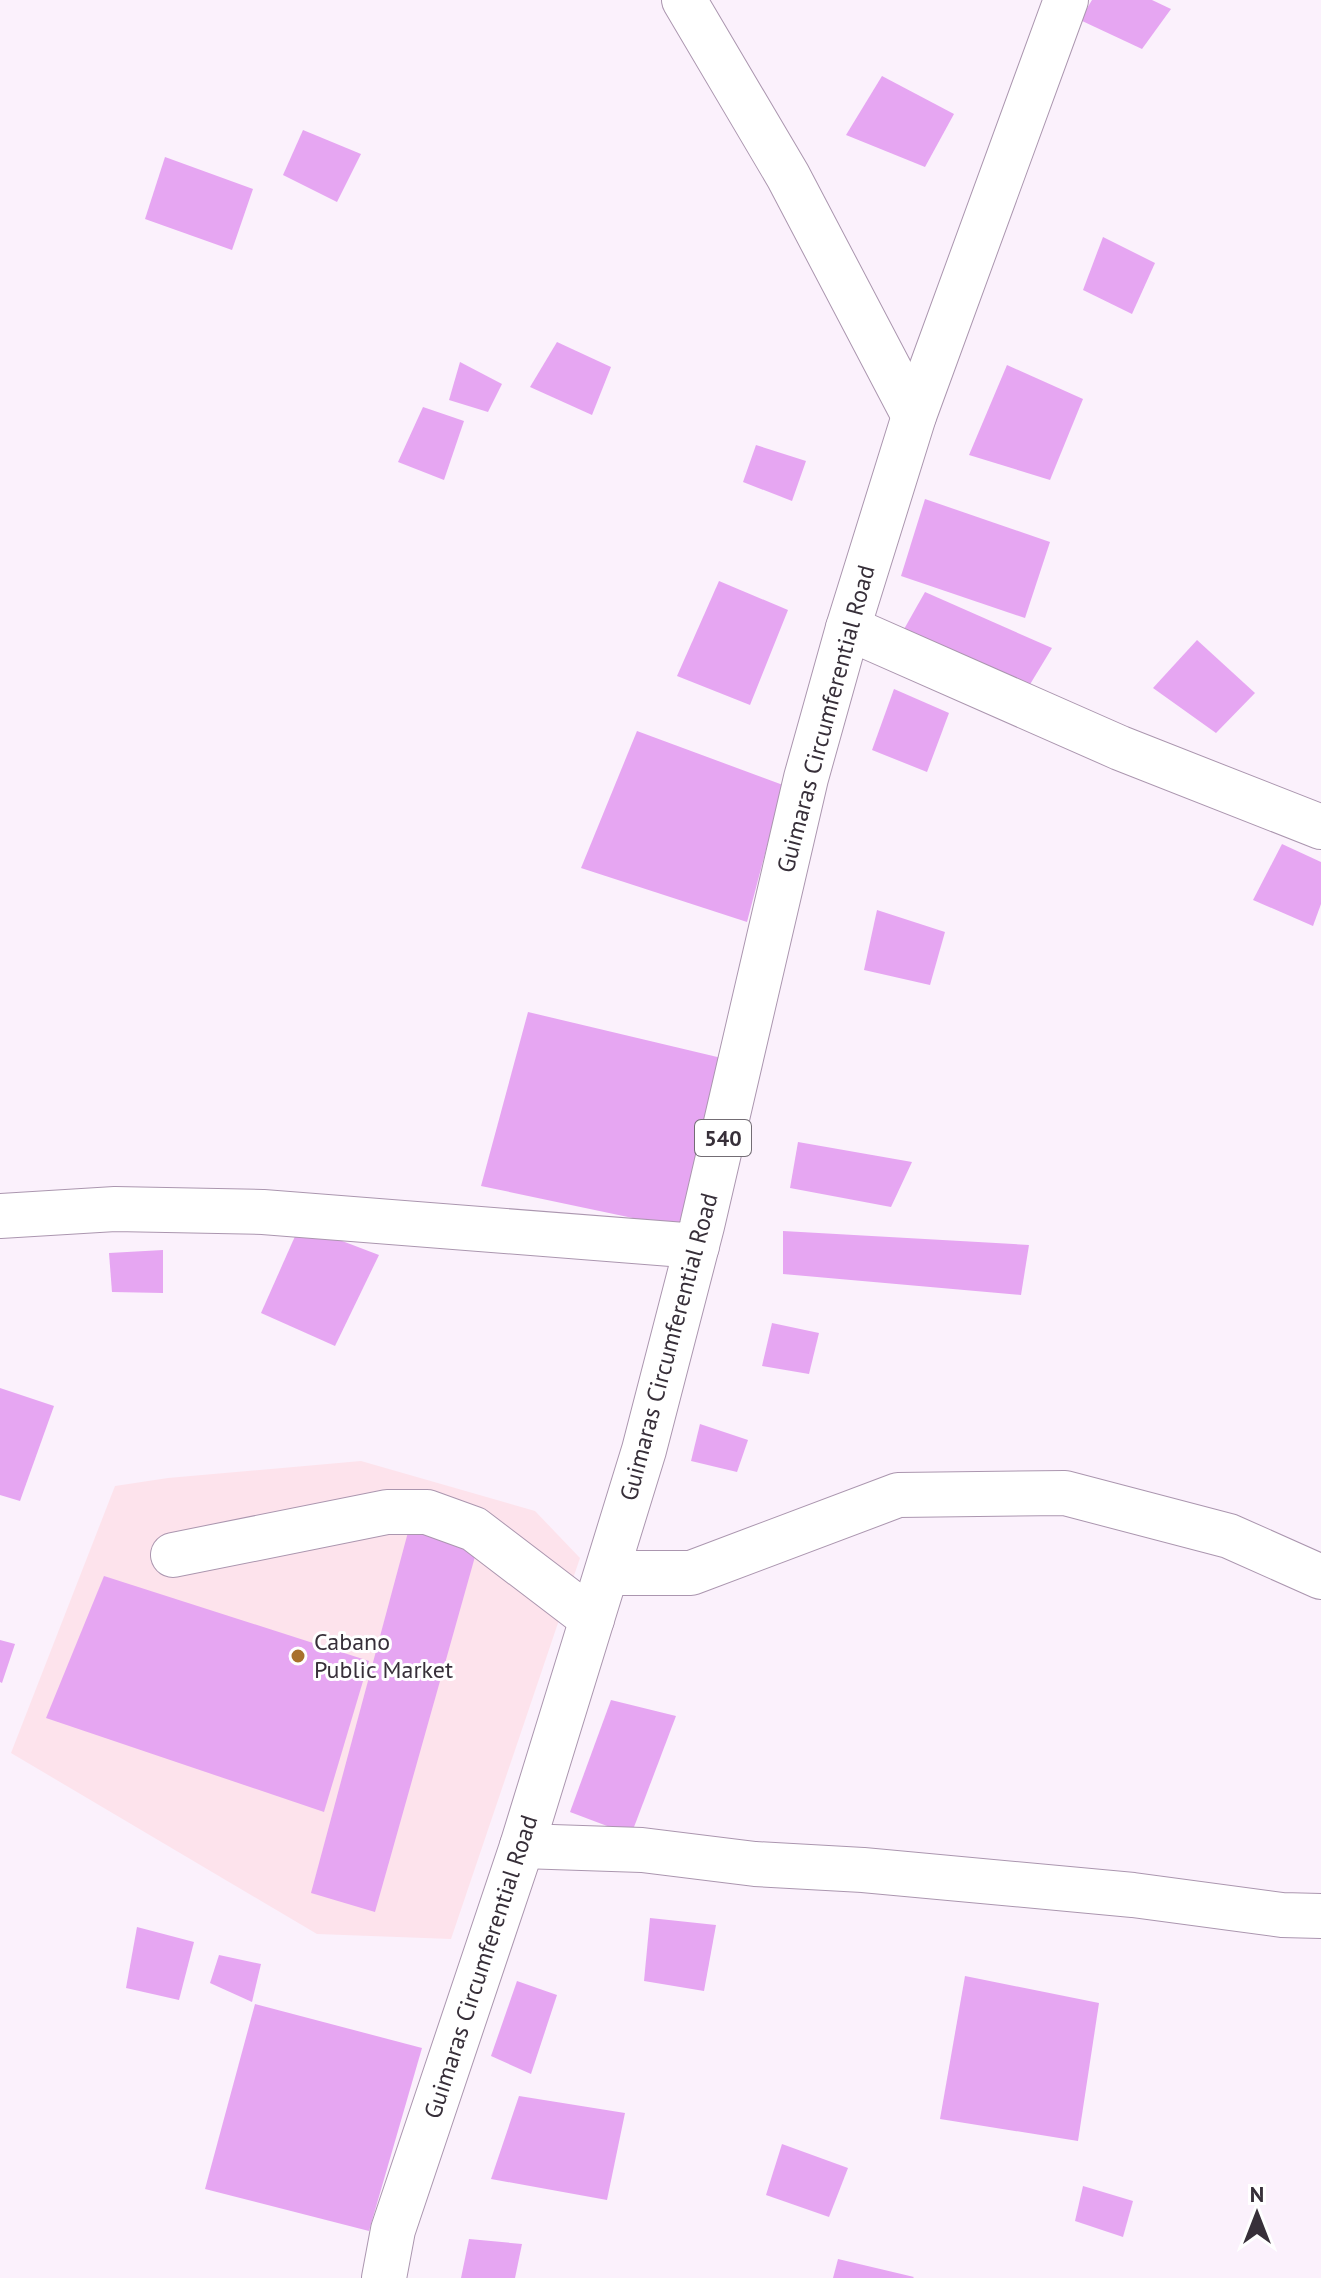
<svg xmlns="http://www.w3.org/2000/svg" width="1321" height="2278" viewBox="0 0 1321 2278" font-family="'PT Sans',sans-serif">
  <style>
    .commercial { fill: #fde3ec }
    .building { fill: #e6a6f2 }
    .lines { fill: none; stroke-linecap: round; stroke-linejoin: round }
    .minor-casing { stroke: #ab96af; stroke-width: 46 }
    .major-casing { stroke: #ab96af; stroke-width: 46 }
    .minor { stroke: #fff; stroke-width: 44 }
    .major { stroke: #fff; stroke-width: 44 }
    .poi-dot { fill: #a8712d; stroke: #fff; stroke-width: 3 }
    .labels { text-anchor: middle; stroke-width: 6; stroke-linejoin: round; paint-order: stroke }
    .shield { fill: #fff; stroke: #736d74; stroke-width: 2 }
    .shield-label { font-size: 22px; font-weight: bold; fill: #372f39 }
    .street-label { font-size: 24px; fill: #372f39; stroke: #fff }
    .poi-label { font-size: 24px; fill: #372f39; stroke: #fff; text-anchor: start }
  </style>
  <rect width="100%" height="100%" fill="#fbf1fc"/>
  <polygon class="commercial" points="361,1461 535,1511 580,1558 451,1939 317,1934 11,1753 115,1486 168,1478"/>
  <g class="building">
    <polygon points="1092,0 1152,0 1171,9 1142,49 1080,20"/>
    <polygon points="882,76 954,114 925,167 846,135"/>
    <polygon points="303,130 361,154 337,202 283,175"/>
    <polygon points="165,157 253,189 232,250 145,219"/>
    <polygon points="1103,237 1155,263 1132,314 1083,290"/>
    <polygon points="557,342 611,367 592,415 530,387"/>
    <polygon points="460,362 502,384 488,412 449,400"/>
    <polygon points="1007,365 1083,399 1050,480 969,455"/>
    <polygon points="423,407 464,421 444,480 398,462"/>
    <polygon points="756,445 806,461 792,501 743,482"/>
    <polygon points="925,499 1050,542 1025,618 901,576"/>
    <polygon points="719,581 788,610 750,705 677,676"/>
    <polygon points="925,592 1052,648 1026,691 899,638"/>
    <polygon points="1197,640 1255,693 1216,733 1153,688"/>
    <polygon points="894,689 949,713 927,772 872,750"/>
    <polygon points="637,731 783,785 747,922 581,868"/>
    <polygon points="1282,844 1321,862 1321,904 1313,926 1253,900"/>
    <polygon points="877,910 945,932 930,985 864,970"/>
    <polygon points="528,1012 730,1060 685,1229 481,1186"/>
    <polygon points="798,1142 912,1162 891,1207 790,1188"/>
    <polygon points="300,1225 379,1255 335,1346 261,1313"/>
    <polygon points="783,1231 1029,1245 1021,1295 783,1274"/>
    <polygon points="163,1250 163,1293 112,1292 109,1253"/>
    <polygon points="772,1323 819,1333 809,1374 762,1366"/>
    <polygon points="0,1388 54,1406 20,1501 0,1495"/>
    <polygon points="700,1424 748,1440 737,1472 691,1461"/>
    <polygon points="411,1521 478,1546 375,1912 311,1893"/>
    <polygon points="104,1576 369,1661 324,1812 46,1718"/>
    <polygon points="0,1640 15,1644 2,1683 0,1682"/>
    <polygon points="611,1700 676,1716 631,1835 570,1812"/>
    <polygon points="650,1918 716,1925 704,1991 644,1981"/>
    <polygon points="137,1927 194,1942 179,2000 126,1988"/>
    <polygon points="219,1955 261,1964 252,2002 210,1983"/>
    <polygon points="965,1976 1099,2003 1078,2141 940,2119"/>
    <polygon points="517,1981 557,1995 531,2074 491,2056"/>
    <polygon points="255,2004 422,2048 369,2231 205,2189"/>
    <polygon points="519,2096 625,2113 607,2200 491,2179"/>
    <polygon points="782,2144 848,2168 829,2217 766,2195"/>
    <polygon points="1083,2186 1133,2201 1123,2237 1075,2221"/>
    <polygon points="469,2239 522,2244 515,2278 461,2278"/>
    <polygon points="838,2259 914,2277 913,2278 833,2278"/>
  </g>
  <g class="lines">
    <g class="minor-casing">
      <g id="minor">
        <polyline points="684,0 788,176 914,416"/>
        <polyline points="848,628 1120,748 1321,827"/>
        <polyline points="0,1216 115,1209 263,1212 697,1246"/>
        <polyline points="173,1555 387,1512 427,1512 474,1529 592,1619"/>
        <polyline points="607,1573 691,1573 898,1495 1065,1493 1229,1536 1321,1577"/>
        <polyline points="522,1846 642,1850 755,1864 863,1870 1133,1895 1282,1915 1321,1916"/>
      </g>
    </g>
    <g class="major-casing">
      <polyline id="major" points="384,2278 393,2230 522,1846 644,1450 702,1226 806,778 848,628 914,416 1066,0"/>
    </g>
    <use href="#minor" class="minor"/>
    <use href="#major" class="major"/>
  </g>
  <circle class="poi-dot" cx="298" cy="1656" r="8"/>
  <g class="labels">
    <rect class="shield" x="695" y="1120" width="56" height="36" rx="6"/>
    <g class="shield-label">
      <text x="723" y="1146">540</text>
    </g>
    <g class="street-label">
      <text transform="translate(826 719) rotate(-75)" y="8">Guimaras Circumferential Road</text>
      <text transform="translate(669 1347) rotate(-75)" y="8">Guimaras Circumferential Road</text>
      <text transform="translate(481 1967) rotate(-72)" y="8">Guimaras Circumferential Road</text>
    </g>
    <g class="poi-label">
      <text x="314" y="1650">Cabano<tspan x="314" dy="28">Public Market</tspan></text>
    </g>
  </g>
  <g transform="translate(1257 2214)" stroke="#ffffff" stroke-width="6" paint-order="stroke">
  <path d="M0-6L14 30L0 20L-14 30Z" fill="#372f39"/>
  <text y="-12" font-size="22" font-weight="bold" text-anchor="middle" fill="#372f39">N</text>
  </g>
</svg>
